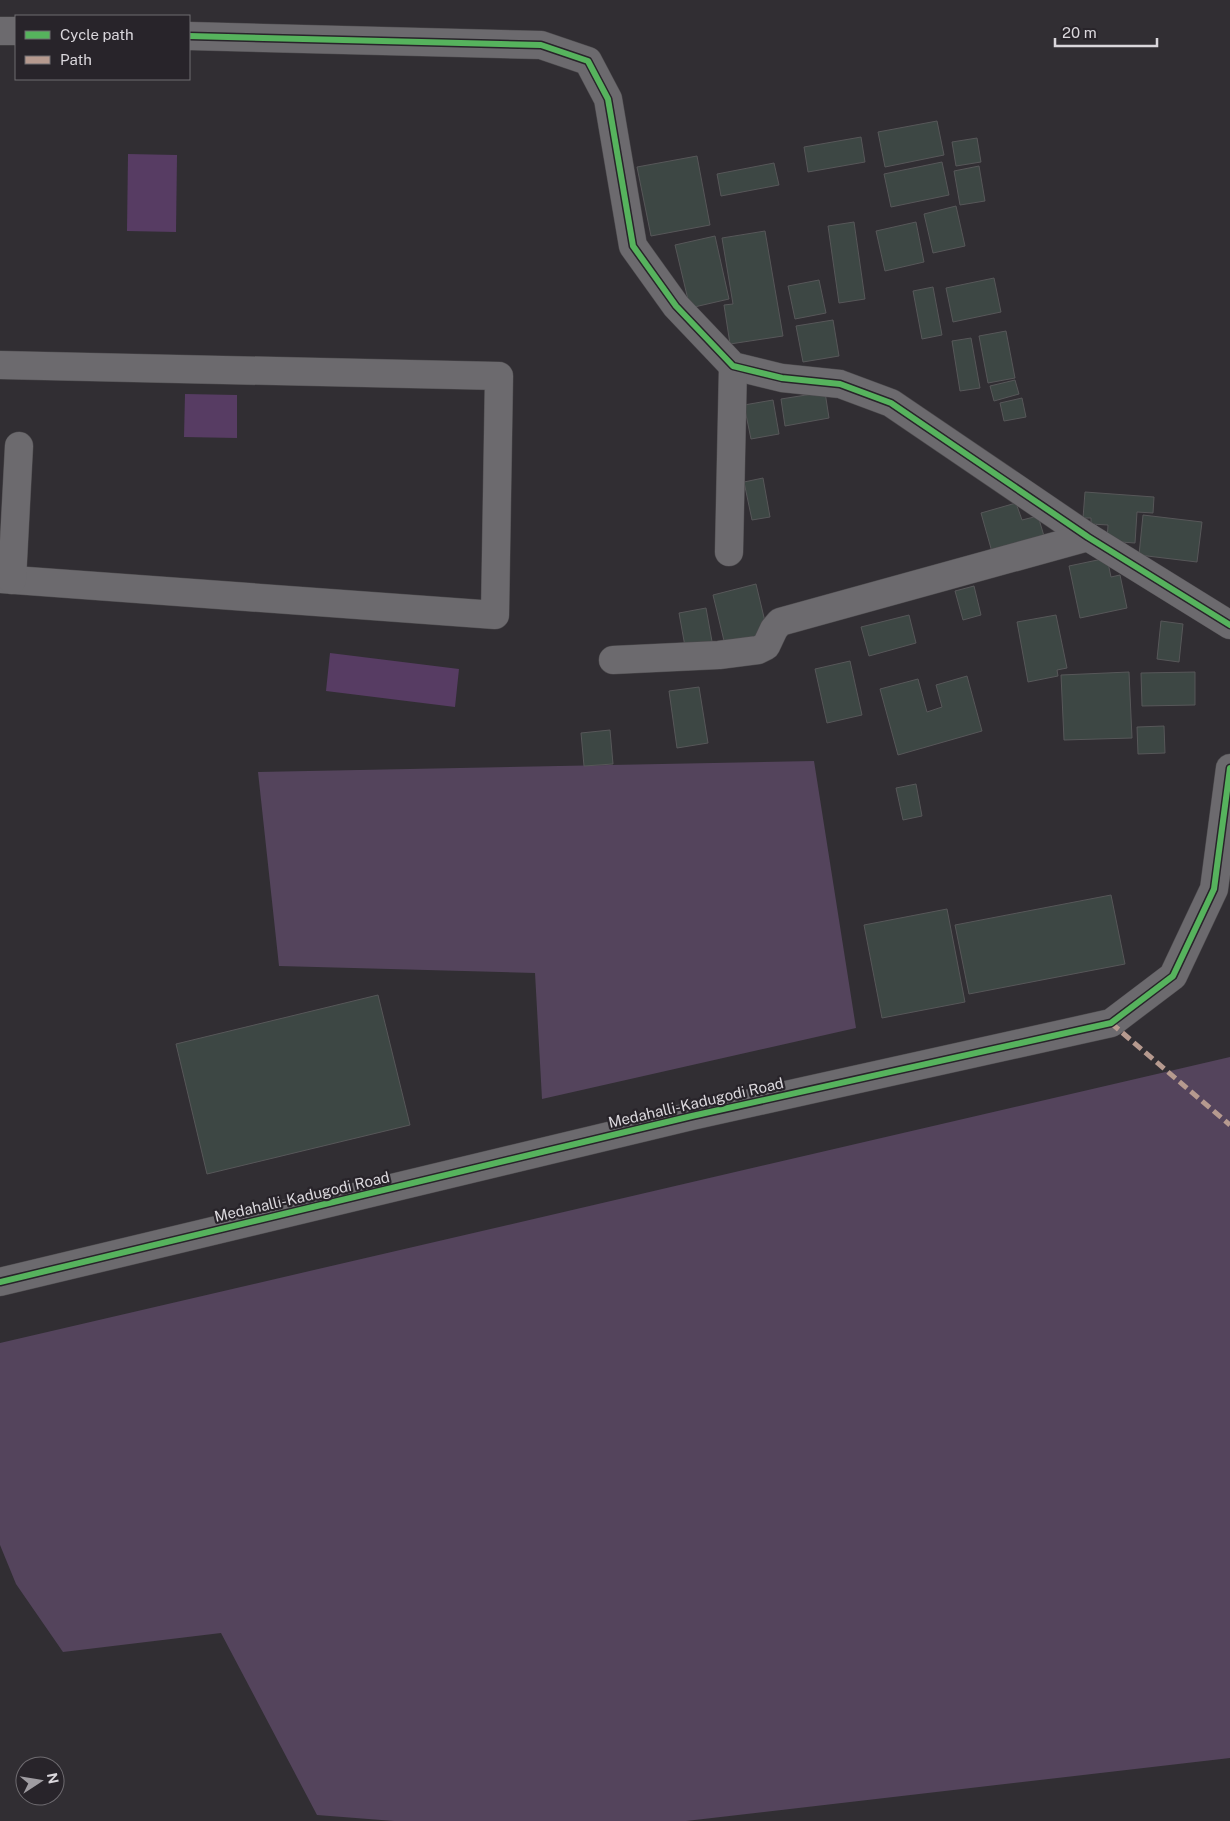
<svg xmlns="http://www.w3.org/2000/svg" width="1230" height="1821" viewBox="0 0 1230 1821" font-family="'Public Sans',sans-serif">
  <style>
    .green { fill: #54445c }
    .water { fill: #573c63 }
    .building { fill: #3d4744; stroke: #575759 }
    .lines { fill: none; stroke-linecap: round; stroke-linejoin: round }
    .minor-casing { stroke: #4c4a4d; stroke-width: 29 }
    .minor { stroke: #6c6a6e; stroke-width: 28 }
    .quiet { stroke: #b69a8f; stroke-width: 5; stroke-dasharray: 10 5; stroke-linecap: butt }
    .cycleway-casing { stroke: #28242a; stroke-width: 9 }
    .cycleway { stroke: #56b35d; stroke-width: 6 }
    .labels { text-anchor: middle; stroke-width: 4.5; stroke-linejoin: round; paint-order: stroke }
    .street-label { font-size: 15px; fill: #dad7dc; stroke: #28242a }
  </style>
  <rect width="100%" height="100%" fill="#312e33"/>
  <g class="green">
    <polygon points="814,761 856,1028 542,1099 535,973 279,966 258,772"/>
    <polygon points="1230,1057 1230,1758 686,1821 394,1821 317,1815 221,1633 63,1652 16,1584 0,1545 0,1343"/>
  </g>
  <g class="water">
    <polygon points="128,154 177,155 176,232 127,231"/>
    <polygon points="185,394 237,395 237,438 184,437"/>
    <polygon points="330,653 459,669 455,707 326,691"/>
  </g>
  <g class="building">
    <polygon points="937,121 944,155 885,167 878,132"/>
    <polygon points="861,137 865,162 808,172 804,147"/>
    <polygon points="977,138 981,162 956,166 952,142"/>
    <polygon points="697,156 710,225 651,236 637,167"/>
    <polygon points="942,162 949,195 891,207 884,174"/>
    <polygon points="774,163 779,185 721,196 717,174"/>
    <polygon points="979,166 985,201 960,205 954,171"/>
    <polygon points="956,206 965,246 933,253 924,214"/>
    <polygon points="854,222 865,299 839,303 828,226"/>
    <polygon points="916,222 924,262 885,271 876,231"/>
    <polygon points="765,231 783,336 730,344 724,305 733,304 722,238"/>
    <polygon points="715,236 729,299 690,308 675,245"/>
    <polygon points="994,278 1001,312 953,322 946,288"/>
    <polygon points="819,280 826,313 795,319 788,286"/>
    <polygon points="933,287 942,335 922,339 913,291"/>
    <polygon points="833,320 839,356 803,362 796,326"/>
    <polygon points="1006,331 1015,378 988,383 979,336"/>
    <polygon points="971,338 980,388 960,391 952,341"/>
    <polygon points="1015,380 1019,394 994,401 990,386"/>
    <polygon points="825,392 829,418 785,426 781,399"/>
    <polygon points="1022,398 1026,417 1004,421 1000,403"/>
    <polygon points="773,400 779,434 751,439 744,405"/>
    <polygon points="763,478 770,517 752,520 744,482"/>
    <polygon points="1085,492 1154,497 1153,513 1137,512 1135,543 1107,541 1108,525 1091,524 1091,518 1083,518"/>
    <polygon points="1016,503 1022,520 1038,516 1044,536 992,552 981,513"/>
    <polygon points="1143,515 1202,522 1197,562 1139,555"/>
    <polygon points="1107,558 1111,577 1120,575 1127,608 1080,618 1069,566"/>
    <polygon points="756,584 768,634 725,645 713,595"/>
    <polygon points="974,586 981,615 963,620 955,591"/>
    <polygon points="706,608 713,647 686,652 679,613"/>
    <polygon points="909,615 916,643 869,656 861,627"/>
    <polygon points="1056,615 1067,668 1057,670 1058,676 1028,682 1017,622"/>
    <polygon points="1161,621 1183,624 1179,662 1157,659"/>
    <polygon points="850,661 862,715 827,723 815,669"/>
    <polygon points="1129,672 1132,738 1064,740 1061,675"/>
    <polygon points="1195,672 1195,705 1142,706 1141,673"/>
    <polygon points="967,676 982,731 898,755 880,689 918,679 927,712 942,707 936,685"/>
    <polygon points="699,687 708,743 677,748 669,691"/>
    <polygon points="1164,726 1165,753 1138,754 1137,727"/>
    <polygon points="610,730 613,764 584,766 581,733"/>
    <polygon points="916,784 922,816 903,820 896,788"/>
    <polygon points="1111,895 1125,964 969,994 955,925"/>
    <polygon points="947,909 965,1002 882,1018 864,925"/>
    <polygon points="378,995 410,1125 207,1174 176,1044"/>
  </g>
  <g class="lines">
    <g class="minor-casing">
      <g id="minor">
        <polyline points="0,31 16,31"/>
        <polyline points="189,36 541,45 588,61 608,99 633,246 676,306 733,366 782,378 840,384 891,403 1088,537 1230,625"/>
        <polyline points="0,365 499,376 495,615 0,579"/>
        <polyline points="729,552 733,366"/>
        <polyline points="12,580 19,446"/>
        <polyline points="613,660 719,655 758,650 766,646 774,629 780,622 1088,537"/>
        <polyline points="0,1282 692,1116 1111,1023 1173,976 1214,889 1230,768"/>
      </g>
    </g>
    <use href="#minor" class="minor"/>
    <polyline class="quiet" points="1111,1023 1230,1125"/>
    <g class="cycleway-casing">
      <g id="cycleway">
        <polyline points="189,36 541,45 588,61 608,99 633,246 676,306 733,366 782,378 840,384 891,403 1088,537 1230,625"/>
        <polyline points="0,1282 692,1116 1111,1023 1173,976 1214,889 1230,768"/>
      </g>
    </g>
    <use href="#cycleway" class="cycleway"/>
  </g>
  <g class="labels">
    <g class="street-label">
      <text transform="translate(696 1103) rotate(-13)" y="5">Medahalli-Kadugodi Road</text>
      <text transform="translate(302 1197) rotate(-13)" y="5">Medahalli-Kadugodi Road</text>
    </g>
  </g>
  <rect x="15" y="15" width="175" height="65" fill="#28242a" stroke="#6f6c71"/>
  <rect x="25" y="31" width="25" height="8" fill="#56b35d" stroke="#6f6c71"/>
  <text x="60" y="40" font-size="15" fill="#dad7dc">Cycle path</text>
  <rect x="25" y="56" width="25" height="8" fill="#b69a8f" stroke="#6f6c71"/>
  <text x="60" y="65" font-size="15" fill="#dad7dc">Path</text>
  <g transform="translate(40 1781) rotate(78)"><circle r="24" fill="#28242a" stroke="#6f6c71"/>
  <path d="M0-4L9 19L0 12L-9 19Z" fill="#9f9ca1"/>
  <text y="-8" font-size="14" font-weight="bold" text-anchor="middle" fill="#dad7dc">N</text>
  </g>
  <path d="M1055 38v8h102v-8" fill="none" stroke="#dad7dc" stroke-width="2.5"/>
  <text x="1062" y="38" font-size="15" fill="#dad7dc" stroke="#28242a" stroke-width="4" paint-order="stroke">20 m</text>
</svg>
